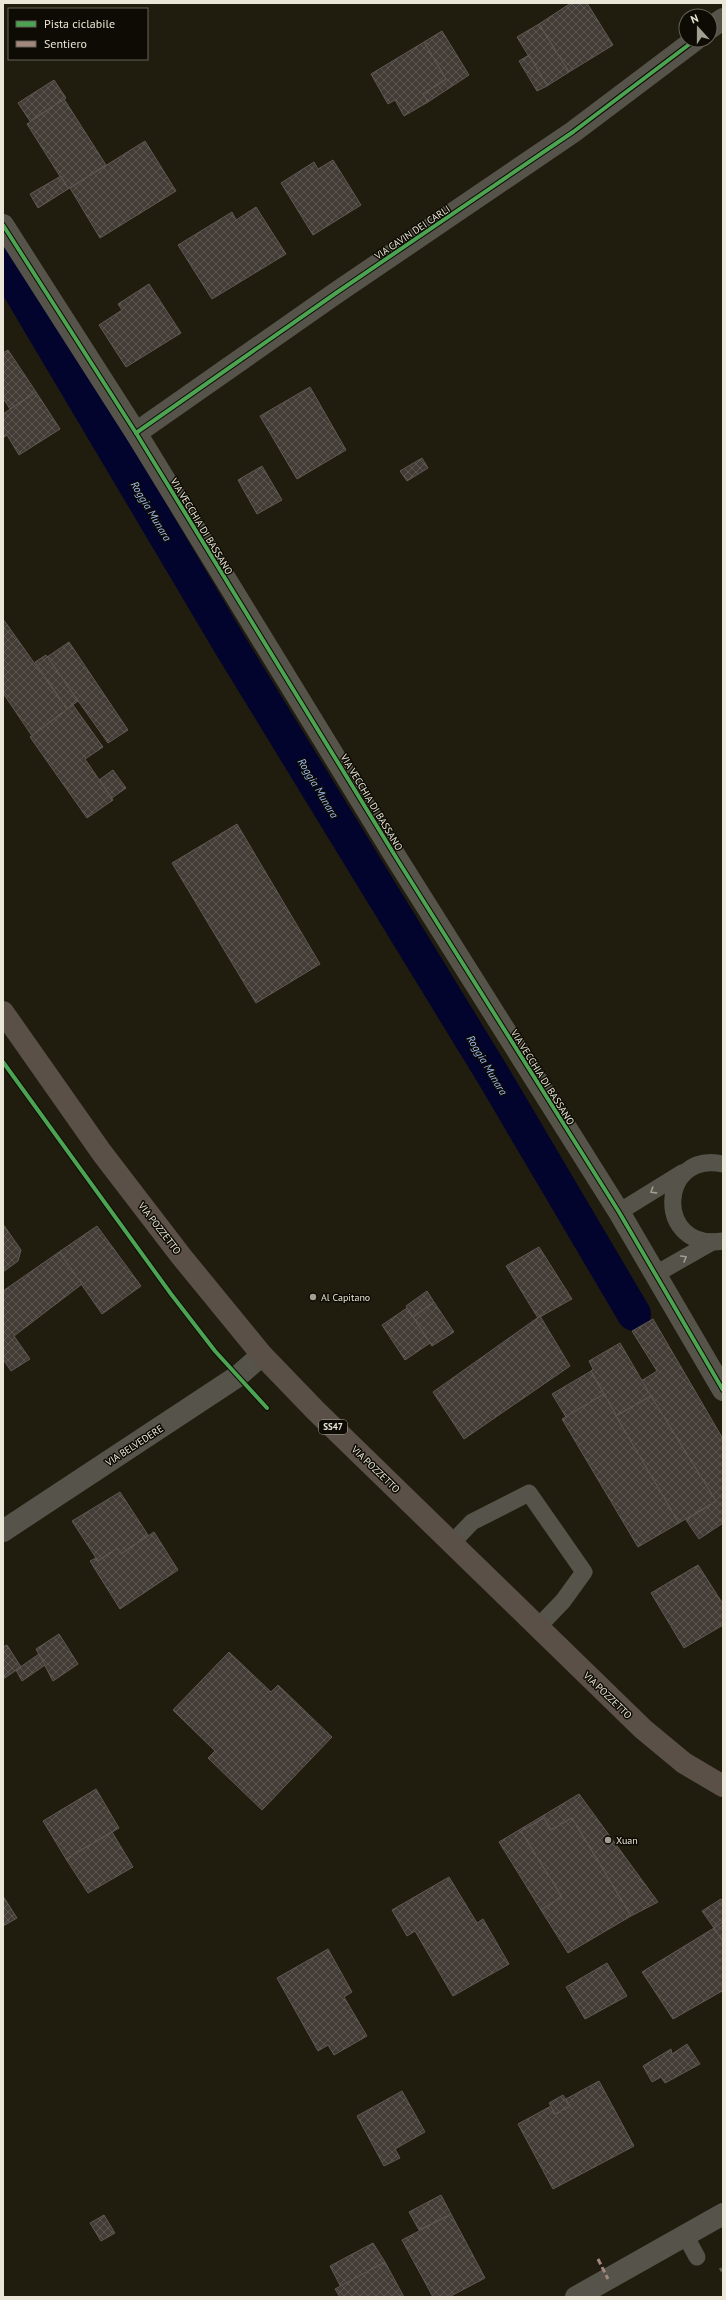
<svg xmlns="http://www.w3.org/2000/svg" width="726" height="2300" viewBox="0 0 726 2300" font-family="'PT Sans',sans-serif">
  <style>
    .lines { fill: none; stroke-linecap: round; stroke-linejoin: round }
    .canal { stroke: #03042d; stroke-width: 34 }
    .building { fill: url(#building-cross-hatch); stroke: #605854 }
    .path { stroke: #545249; stroke-width: 2.5; stroke-dasharray: 4 2; stroke-linecap: butt }
    .lane { stroke: #56534a; stroke-width: 17 }
    .street { stroke: #56534a; stroke-width: 22 }
    .secondary { stroke: #56534a; stroke-width: 22 }
    .primary { stroke: #5a5048; stroke-width: 22 }
    .quiet { stroke: #a5887d; stroke-width: 3; stroke-dasharray: 6 3; stroke-linecap: butt }
    .cycleway-casing { stroke: #0d0b03; stroke-width: 6 }
    .cycleway { stroke: #4ca352; stroke-width: 4 }
    .oneway { stroke: #a09d91 }
    .poi-dot { fill: #a3a092; stroke: #0d0b03; stroke-width: 1.5 }
    .labels { text-anchor: middle; stroke-width: 3; stroke-linejoin: round; paint-order: stroke }
    .shield { fill: #0d0b03; stroke: #a8a598; stroke-width: 1 }
    .shield-label { font-size: 9px; font-weight: bold; fill: #eae7d8 }
    .street-label { font-size: 10px; fill: #eae7d8; stroke: #0d0b03 }
    .poi-label { font-size: 10px; fill: #eae7d8; stroke: #0d0b03; text-anchor: start }
    .water-label { font-size: 11px; font-style: italic; fill: #a0bff8; stroke: #0d0b03 }
  </style>
  <defs>
    <pattern id="building-cross-hatch" width="8" height="8" patternUnits="userSpaceOnUse"><rect width="8" height="8" fill="#423b36"/><path d="M0 0l8 8M0 8l8-8" fill="none" stroke="#5d5752"/></pattern>
  </defs>
  <rect width="100%" height="100%" fill="#201d0f"/>
  <g class="lines">
    <polyline class="canal" points="3,262 232,648 493,1075 634,1314"/>
  </g>
  <g class="building">
    <polygon points="571,3 587,3 613,45 569,72 539,24"/>
    <polygon points="539,24 569,72 547,86 517,37"/>
    <polygon points="442,31 469,75 428,102 423,94 446,79 424,42"/>
    <polygon points="424,42 446,79 423,94 428,102 404,116 395,100 388,104 371,74"/>
    <polygon points="529,55 547,86 537,91 519,61"/>
    <polygon points="54,80 66,98 30,121 18,103"/>
    <polygon points="64,99 106,165 68,189 27,124"/>
    <polygon points="145,141 176,191 100,238 70,188"/>
    <polygon points="333,160 361,205 313,235 281,183 314,162 318,169"/>
    <polygon points="61,176 68,189 38,208 30,194"/>
    <polygon points="256,207 286,254 212,299 178,245 232,212 236,220"/>
    <polygon points="149,284 181,333 126,367 99,325 122,310 118,304"/>
    <polygon points="8,350 36,392 10,409 3,398 3,353"/>
    <polygon points="310,387 346,450 297,479 260,416"/>
    <polygon points="36,392 60,429 19,455 7,435 3,438 3,414"/>
    <polygon points="422,458 428,468 407,481 400,471"/>
    <polygon points="262,466 282,500 257,514 238,480"/>
    <polygon points="3,619 67,709 32,736 3,693"/>
    <polygon points="69,642 128,730 108,743 47,657"/>
    <polygon points="46,655 78,701 67,709 35,662"/>
    <polygon points="73,705 103,747 85,759 113,800 87,818 30,737"/>
    <polygon points="113,770 126,788 112,798 99,780"/>
    <polygon points="237,824 320,964 256,1003 172,863"/>
    <polygon points="3,1224 21,1250 18,1261 3,1272"/>
    <polygon points="97,1226 141,1286 102,1314 59,1252"/>
    <polygon points="539,1247 572,1299 538,1318 506,1266"/>
    <polygon points="59,1252 82,1284 14,1336 30,1359 11,1371 3,1359 3,1291"/>
    <polygon points="427,1291 434,1302 413,1317 406,1306"/>
    <polygon points="434,1302 454,1332 432,1346 413,1317"/>
    <polygon points="407,1308 430,1343 405,1360 382,1325"/>
    <polygon points="540,1316 570,1366 464,1439 433,1392"/>
    <polygon points="653,1319 723,1439 723,1523 699,1539 686,1520 716,1501 641,1381 657,1371 632,1331"/>
    <polygon points="620,1343 651,1396 616,1416 591,1371 593,1369 589,1361"/>
    <polygon points="591,1371 604,1394 566,1417 552,1394"/>
    <polygon points="604,1394 679,1523 638,1547 562,1419"/>
    <polygon points="651,1396 716,1501 679,1523 616,1416"/>
    <polygon points="120,1492 148,1535 121,1554 117,1548 98,1561 72,1521"/>
    <polygon points="154,1532 178,1570 120,1609 90,1561 96,1558 98,1561 117,1548 121,1554"/>
    <polygon points="698,1565 723,1604 723,1625 684,1648 651,1593"/>
    <polygon points="59,1634 78,1664 53,1681 36,1649"/>
    <polygon points="7,1645 21,1667 3,1679 3,1647"/>
    <polygon points="229,1652 271,1692 278,1685 332,1737 262,1810 208,1758 215,1751 173,1710"/>
    <polygon points="39,1654 45,1665 22,1681 16,1670"/>
    <polygon points="96,1789 119,1828 66,1859 43,1821"/>
    <polygon points="579,1794 658,1902 631,1916 572,1818 551,1830 544,1818 521,1831 562,1897 541,1910 499,1842"/>
    <polygon points="544,1818 551,1830 572,1818 631,1916 568,1953 541,1910 562,1897 521,1831"/>
    <polygon points="112,1832 133,1867 88,1893 66,1859"/>
    <polygon points="449,1877 477,1923 483,1919 509,1964 453,1996 415,1931 407,1936 392,1910"/>
    <polygon points="3,1896 17,1918 3,1926"/>
    <polygon points="721,1899 723,1902 723,1922 714,1928 702,1911"/>
    <polygon points="723,1922 723,1942 714,1928"/>
    <polygon points="714,1928 723,1942 723,1993 722,1991 673,2019 642,1972"/>
    <polygon points="328,1949 352,1992 344,1997 367,2036 334,2055 328,2045 318,2051 277,1978"/>
    <polygon points="607,1963 627,1996 585,2019 566,1987"/>
    <polygon points="687,2044 700,2064 665,2083 661,2077 652,2082 643,2066 671,2049 672,2054"/>
    <polygon points="599,2081 634,2146 553,2189 518,2124 551,2106 555,2114 570,2106 566,2099"/>
    <polygon points="402,2091 425,2132 395,2149 400,2158 384,2166 357,2116"/>
    <polygon points="563,2095 570,2106 555,2114 549,2103"/>
    <polygon points="441,2195 451,2214 419,2230 409,2212"/>
    <polygon points="451,2214 485,2278 449,2297 433,2297 402,2240"/>
    <polygon points="104,2215 115,2233 101,2241 90,2223"/>
    <polygon points="373,2243 385,2262 341,2287 330,2266"/>
    <polygon points="385,2262 404,2297 340,2297 335,2289"/>
  </g>
  <g class="lines">
    <polyline class="path" points="720,2268 723,2273"/>
    <g class="lane">
      <path d="M723,1164C658,1150 654,1252 723,1241"/>
      <polyline points="619,1212 682,1173"/>
      <polyline points="656,1274 712,1242"/>
      <polyline points="453,1542 472,1522 529,1493 584,1572 563,1601 538,1627"/>
      <polyline points="685,2235 697,2257"/>
    </g>
    <g class="street">
      <polyline points="710,28 723,19"/>
      <polyline points="3,225 136,433 397,859 619,1212 723,1390"/>
      <polyline points="136,433 336,293 573,132 695,40"/>
      <polyline points="3,1531 238,1376 262,1355"/>
    </g>
    <polyline class="secondary" points="576,2297 723,2214"/>
    <polyline class="primary" points="3,1012 102,1153 181,1256 262,1355 316,1411 643,1729 684,1763 723,1786"/>
    <polyline class="quiet" points="598,2259 608,2279"/>
    <g class="cycleway-casing">
      <g id="cycleway">
        <polyline points="3,225 136,433 397,859 619,1212 723,1390"/>
        <polyline points="136,433 336,293 573,132 695,40"/>
        <polyline points="3,1062 171,1294 215,1351 267,1408"/>
      </g>
    </g>
    <use href="#cycleway" class="cycleway"/>
  </g>
  <defs><path id="oneway-chevron" d="M-2-3.5L2.5 0L-2 3.5" fill="none" stroke-width="1.6" stroke-linecap="round" stroke-linejoin="round"/></defs>
  <g class="oneway">
    <use href="#oneway-chevron" transform="translate(653 1191) rotate(148)"/>
    <use href="#oneway-chevron" transform="translate(684 1258) rotate(-30)"/>
  </g>
  <g class="poi-dot">
    <circle cx="313" cy="1297" r="4"/>
    <circle cx="608" cy="1840" r="4"/>
  </g>
  <g class="labels">
    <rect class="shield" x="319" y="1420" width="28" height="14" rx="3"/>
    <g class="shield-label">
      <text x="333" y="1430">SS47</text>
    </g>
    <g class="street-label">
      <text transform="translate(412 232) rotate(-34)" y="4">VIA CAVIN DEI CARLI</text>
      <text transform="translate(202 526) rotate(59)" y="4">VIA VECCHIA DI BASSANO</text>
      <text transform="translate(372 802) rotate(59)" y="4">VIA VECCHIA DI BASSANO</text>
      <text transform="translate(543 1077) rotate(58)" y="4">VIA VECCHIA DI BASSANO</text>
      <text transform="translate(160 1228) rotate(52)" y="4">VIA POZZETTO</text>
      <text transform="translate(134 1445) rotate(-33)" y="4">VIA BELVEDERE</text>
      <text transform="translate(376 1469) rotate(44)" y="4">VIA POZZETTO</text>
      <text transform="translate(608 1695) rotate(44)" y="4">VIA POZZETTO</text>
    </g>
    <g class="poi-label">
      <text x="321" y="1301">Al Capitano</text>
      <text x="616" y="1844">Xuan</text>
    </g>
    <g class="water-label">
      <text transform="translate(151 511) rotate(59)" y="4">Roggia Munara</text>
      <text transform="translate(318 788) rotate(59)" y="4">Roggia Munara</text>
      <text transform="translate(487 1065) rotate(59)" y="4">Roggia Munara</text>
    </g>
  </g>
  <rect width="726" height="2300" fill="none" stroke="#eae7d8" stroke-width="8"/>
  <rect x="8" y="8" width="140" height="52" fill="#0d0b03" stroke="#656358"/>
  <rect x="16" y="21" width="20" height="6" fill="#4ca352" stroke="#656358"/>
  <text x="44" y="28" font-size="12" fill="#eae7d8">Pista ciclabile</text>
  <rect x="16" y="41" width="20" height="6" fill="#a5887d" stroke="#656358"/>
  <text x="44" y="48" font-size="12" fill="#eae7d8">Sentiero</text>
  <g transform="translate(698 28) rotate(339)"><circle r="19" fill="#0d0b03" stroke="#656358"/>
  <path d="M0-3L7 15L0 10L-7 15Z" fill="#a3a092"/>
  <text y="-6" font-size="11" font-weight="bold" text-anchor="middle" fill="#eae7d8">N</text>
  </g>
</svg>
